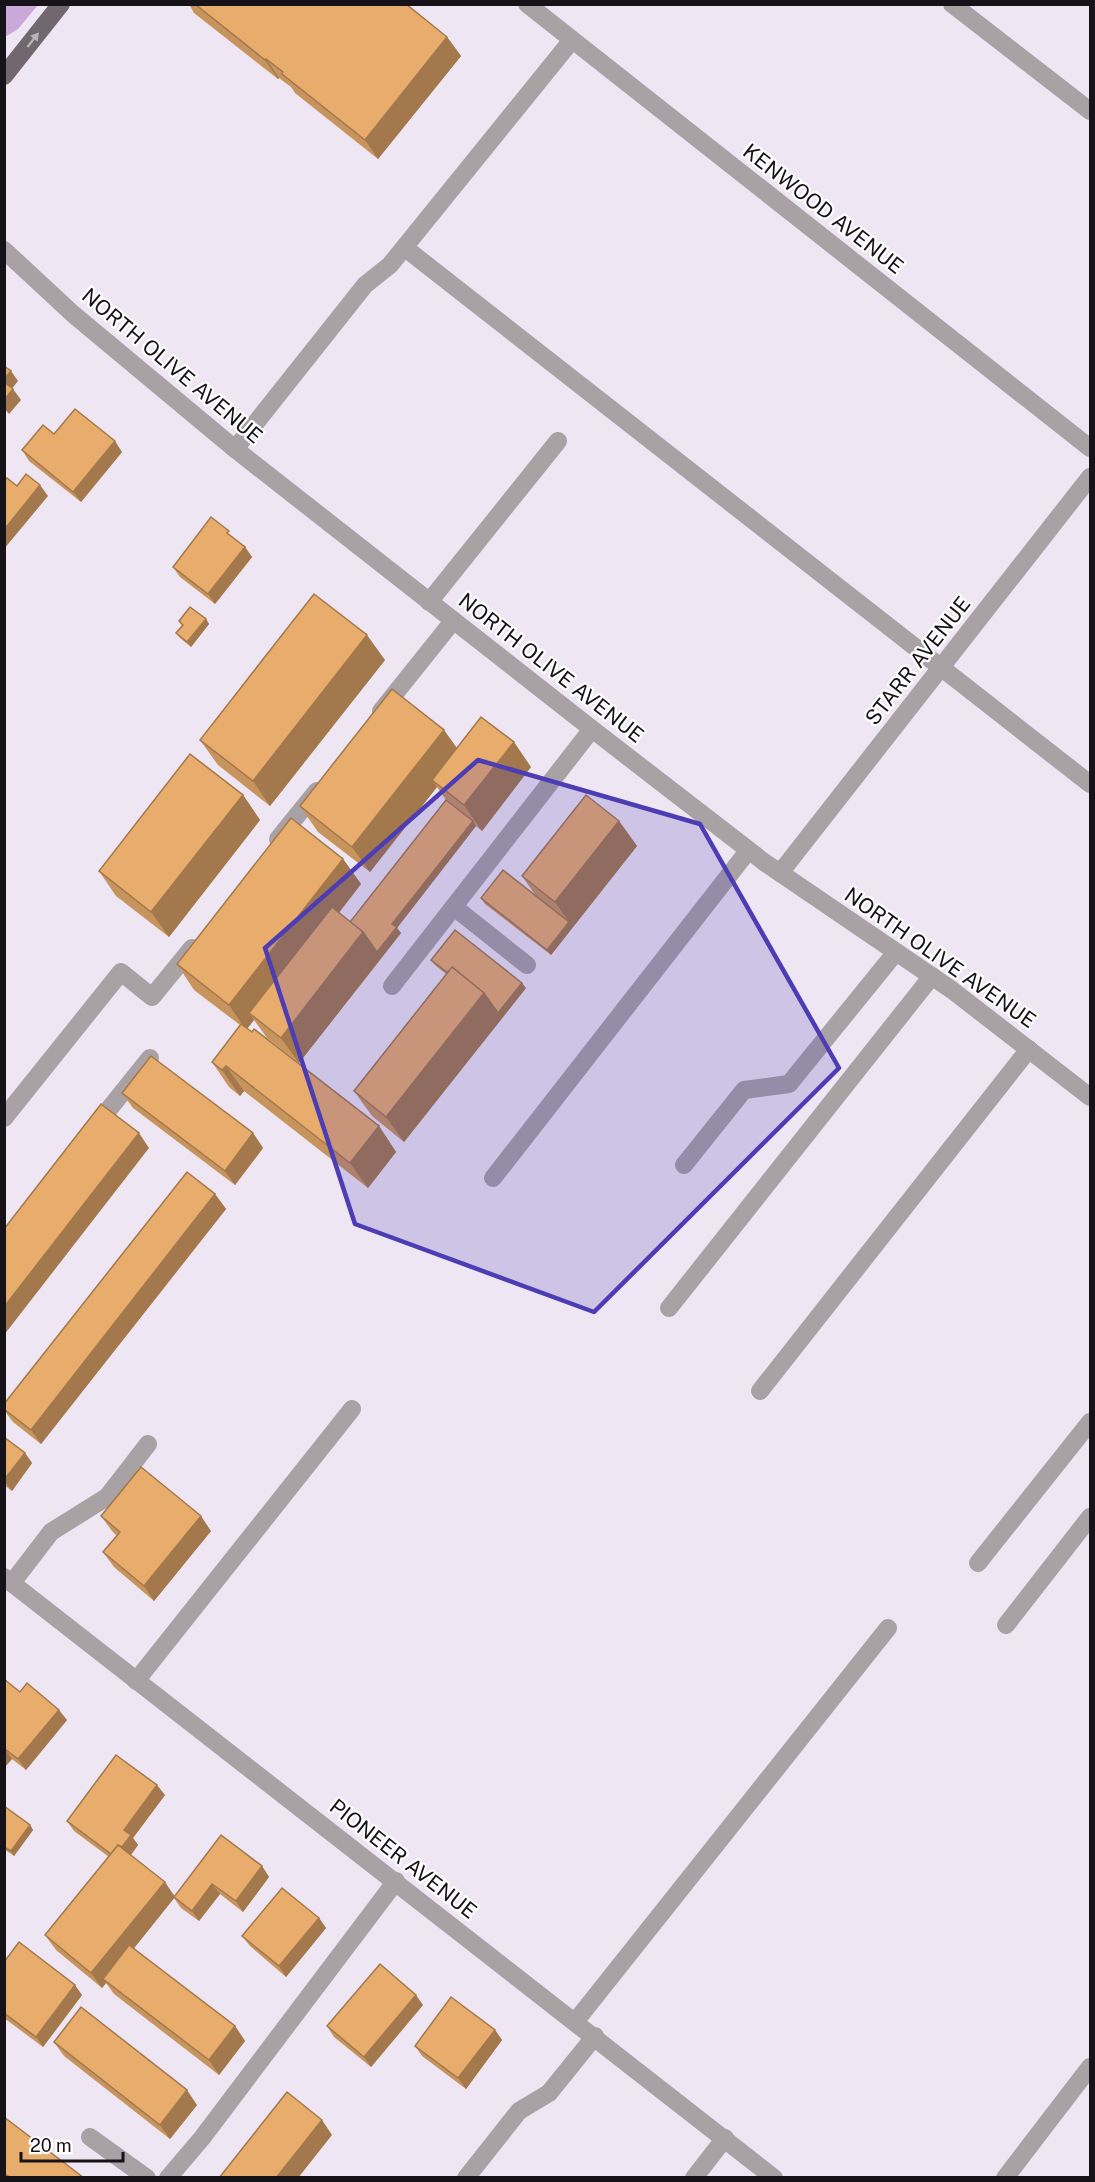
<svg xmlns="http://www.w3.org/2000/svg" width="1095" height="2182" viewBox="0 0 1095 2182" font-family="'Public Sans',sans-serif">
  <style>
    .green { fill: #caa9da }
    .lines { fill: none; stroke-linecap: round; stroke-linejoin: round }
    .minor { stroke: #a8a2a5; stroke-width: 18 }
    .major { stroke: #71676d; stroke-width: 18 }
    .wall { fill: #c8945e }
    .shaded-wall { fill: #a2784c }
    .building { fill: #e8ac6d; stroke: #a2784c; stroke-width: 1.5 }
    .oneway { fill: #b8b3b6 }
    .marked { fill: #4c3db4; fill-opacity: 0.2; stroke: #4c3db4; stroke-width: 4.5; stroke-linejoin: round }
    .labels { text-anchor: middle; stroke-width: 4.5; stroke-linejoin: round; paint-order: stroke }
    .street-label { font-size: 21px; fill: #151317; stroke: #fff }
  </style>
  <rect width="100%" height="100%" fill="#eee6f3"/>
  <polygon class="green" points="5,4 38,4 38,5 18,29 7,36 5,35"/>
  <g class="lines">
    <g class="minor">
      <polyline points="527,4 1090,448"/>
      <polyline points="952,4 1090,111"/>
      <polyline points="405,248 1090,784"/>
      <polyline points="4,250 73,314 235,449 592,729 764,862 952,990 1090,1097"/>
      <polyline points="235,449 365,285 390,265 572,40"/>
      <polyline points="429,602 558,441"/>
      <polyline points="381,711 453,621"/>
      <polyline points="278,839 317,791"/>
      <polyline points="780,873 1090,477"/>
      <polyline points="454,907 527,965"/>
      <polyline points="392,986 592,729"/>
      <polyline points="4,1118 121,972 152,997 192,948"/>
      <polyline points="93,1129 150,1058"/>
      <polyline points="684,1165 744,1090 789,1084 896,952"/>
      <polyline points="493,1178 748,851"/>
      <polyline points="669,1308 932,976"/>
      <polyline points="760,1391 1029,1049"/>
      <polyline points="978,1563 1090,1422"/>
      <polyline points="4,1577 774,2178"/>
      <polyline points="12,1583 51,1532 107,1497 148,1444"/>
      <polyline points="1006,1625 1090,1517"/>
      <polyline points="136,1681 352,1409"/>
      <polyline points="575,2022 888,1628"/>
      <polyline points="90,2137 147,2178"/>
      <polyline points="168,2178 202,2138 396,1881"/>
      <polyline points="466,2178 519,2111 549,2093 595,2036"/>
      <polyline points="694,2178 725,2138"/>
      <polyline points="1005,2178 1090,2067"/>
    </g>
    <polyline class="major" points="4,76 61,4"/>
  </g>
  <g class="wall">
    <polygon points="189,4 406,4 447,37 461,56 378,159 295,93 291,87 279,78 278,79 194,13"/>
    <polygon points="54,434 122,452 81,502 29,461 22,450"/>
    <polygon points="235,540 245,547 252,557 215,604 180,577 173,567"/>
    <polygon points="206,619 209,624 191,647 180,638 176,633 182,626 179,621"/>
    <polygon points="385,660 270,806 218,765 200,740"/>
    <polygon points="457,748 531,767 482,831 476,826 397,928 401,933 299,1063 267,1038 254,1020 247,1029 379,1126 396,1152 368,1188 244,1091 240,1096 229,1087 212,1062 240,1025 194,990 177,964 343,859 361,884 339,913 350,922 446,800 437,787 370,872 318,832 300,806"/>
    <polygon points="243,795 260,820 169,937 116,896 99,871"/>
    <polygon points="619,821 637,846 551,955 485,904 481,898 536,896 522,876"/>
    <polygon points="431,960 526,988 404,1142 372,1116 354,1091 446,974 435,965"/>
    <polygon points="122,1093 253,1133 263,1148 235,1185 133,1108"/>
    <polygon points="215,1194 226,1209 41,1444 13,1422 4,1410 4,1404"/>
    <polygon points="4,1437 25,1453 32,1463 12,1491 4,1485"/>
    <polygon points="101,1516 211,1531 154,1601 114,1567 103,1552 117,1536 112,1531"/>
    <polygon points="4,1679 20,1692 67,1720 26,1770 12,1759 4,1768"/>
    <polygon points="165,1795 133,1838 138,1845 131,1855 175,1896 262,1866 269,1877 243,1912 220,1894 199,1921 181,1908 174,1898 134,1948 235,2026 245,2041 219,2075 114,1994 106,1983 102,1988 56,1950 45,1935 109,1857 74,1831 67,1821"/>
    <polygon points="4,1806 30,1825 33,1830 14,1856 4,1849"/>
    <polygon points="319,1918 326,1928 286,1977 250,1946 242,1936"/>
    <polygon points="4,1962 82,1995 43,2047 4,2018"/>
    <polygon points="423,2005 371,2067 334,2037 327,2026"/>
    <polygon points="495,2030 502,2040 466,2089 422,2056 415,2046"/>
    <polygon points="54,2042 197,2105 170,2139 64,2056"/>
    <polygon points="4,2117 84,2178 4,2178"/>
  </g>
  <g class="shaded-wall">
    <polygon points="447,37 461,56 378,159 365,140"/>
    <polygon points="266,59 279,78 278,79 265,60"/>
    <polygon points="11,371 18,381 10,391 4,383 4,379"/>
    <polygon points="13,389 21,400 9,414 4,408 4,400"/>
    <polygon points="115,441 122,452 81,502 73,492"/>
    <polygon points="40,485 48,496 4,549 4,530"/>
    <polygon points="245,547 252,557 215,604 208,594"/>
    <polygon points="206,619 209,624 191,647 187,642"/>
    <polygon points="367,635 385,660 270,806 253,781"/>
    <polygon points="444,730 462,755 432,780 437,787 370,872 352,847"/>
    <polygon points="514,742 531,767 482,831 464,805"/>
    <polygon points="243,795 260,820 169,937 151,912"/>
    <polygon points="473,821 476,826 397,928 401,933 299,1063 281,1038 363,932 392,924"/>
    <polygon points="619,821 637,846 551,955 547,950 569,922 555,902"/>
    <polygon points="343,859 361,884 256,1018 249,1013 254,1020 246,1030 229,1005"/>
    <polygon points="522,983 526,988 404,1142 386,1117 484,993"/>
    <polygon points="226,1066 244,1091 240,1096 222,1070"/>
    <polygon points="379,1126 396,1152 368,1188 350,1163"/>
    <polygon points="139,1133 149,1148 4,1335 4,1307"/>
    <polygon points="253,1133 263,1148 235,1185 225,1171"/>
    <polygon points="215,1194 226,1209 41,1444 31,1430"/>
    <polygon points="25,1453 32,1463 12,1491 4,1480"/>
    <polygon points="201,1516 211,1531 154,1601 144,1586"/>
    <polygon points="59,1710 67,1720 26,1770 18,1759"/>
    <polygon points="4,1749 5,1749 12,1759 4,1768"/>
    <polygon points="157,1785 165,1795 133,1838 138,1845 122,1867 115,1856 124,1830"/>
    <polygon points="30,1825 33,1830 14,1856 11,1851"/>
    <polygon points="262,1866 269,1877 243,1912 236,1901"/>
    <polygon points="165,1882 175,1897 107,1982 103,1979 106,1983 102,1988 91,1973"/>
    <polygon points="212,1884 220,1894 199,1921 192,1911"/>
    <polygon points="319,1918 326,1928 286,1977 279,1966"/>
    <polygon points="75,1985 82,1995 43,2047 36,2037"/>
    <polygon points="416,1995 423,2005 371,2067 364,2057"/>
    <polygon points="235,2026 245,2041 219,2075 209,2060"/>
    <polygon points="495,2030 502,2040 466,2089 458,2078"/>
    <polygon points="187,2090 197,2105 170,2139 160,2125"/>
    <polygon points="322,2120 332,2135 298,2178 276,2178"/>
  </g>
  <g class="building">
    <polygon points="195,4 406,4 447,37 365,140 282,74 283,72 266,59 265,60"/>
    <polygon points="4,366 11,371 4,379"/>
    <polygon points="4,382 13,389 4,400"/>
    <polygon points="75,409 115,441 73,492 22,450 43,425 54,434"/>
    <polygon points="26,474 40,485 4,530 4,481 7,478 17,486"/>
    <polygon points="211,517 229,531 227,533 245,547 208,594 173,567"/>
    <polygon points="314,594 367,635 253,781 200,740"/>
    <polygon points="190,607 206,619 187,642 176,633 183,625 179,621"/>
    <polygon points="392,689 444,730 352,847 300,806"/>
    <polygon points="481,717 514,742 464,805 432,780"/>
    <polygon points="190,754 243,795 151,912 99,871"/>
    <polygon points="586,795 619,821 555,902 522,876"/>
    <polygon points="446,800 473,821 392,924 397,927 377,952 363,932 350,922"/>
    <polygon points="291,818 343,859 229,1005 177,964"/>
    <polygon points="503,870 569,922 547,950 481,898"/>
    <polygon points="332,907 363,932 281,1038 249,1013"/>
    <polygon points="455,930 522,983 498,1013 484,993 452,967 448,973 431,960"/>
    <polygon points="452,967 484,993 386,1117 354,1091"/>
    <polygon points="241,1024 252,1032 254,1029 379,1126 350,1163 226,1066 222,1070 212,1062"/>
    <polygon points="151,1056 253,1133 225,1171 122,1093"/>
    <polygon points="101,1104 139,1133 4,1307 4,1229"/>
    <polygon points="187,1172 215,1194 31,1430 4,1409 4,1404"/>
    <polygon points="4,1437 25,1453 4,1480"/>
    <polygon points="141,1467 201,1516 144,1586 103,1552 120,1532 101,1516"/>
    <polygon points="4,1679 20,1692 27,1683 59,1710 18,1759 5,1749 4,1749"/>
    <polygon points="116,1755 157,1785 124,1830 131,1835 122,1847 118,1845 111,1854 67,1821"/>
    <polygon points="4,1806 30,1825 11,1851 4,1847"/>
    <polygon points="221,1835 262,1866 236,1901 212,1884 192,1911 174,1897"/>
    <polygon points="118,1845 165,1882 91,1973 45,1935"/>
    <polygon points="282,1888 319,1918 279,1966 242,1936"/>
    <polygon points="19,1942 75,1985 36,2037 4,2013 4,1962"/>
    <polygon points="129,1945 235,2026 209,2060 103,1979"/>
    <polygon points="380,1964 416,1995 364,2057 327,2026"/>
    <polygon points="451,1997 495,2030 458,2078 415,2046"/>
    <polygon points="81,2007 187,2090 160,2125 54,2042"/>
    <polygon points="287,2092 322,2120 276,2178 219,2178"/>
    <polygon points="4,2117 84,2178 11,2178 4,2173"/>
  </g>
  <defs><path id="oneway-solid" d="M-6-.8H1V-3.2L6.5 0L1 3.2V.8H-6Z" transform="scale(1.5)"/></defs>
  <use class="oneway" href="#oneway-solid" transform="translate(33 40) rotate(-52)"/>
  <path class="marked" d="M478,760L700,824L839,1068L594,1312L355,1224L265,948Z"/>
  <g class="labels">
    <g class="street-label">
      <text transform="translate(823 209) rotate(38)" y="7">KENWOOD AVENUE</text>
      <text transform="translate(172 366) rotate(40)" y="7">NORTH OLIVE AVENUE</text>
      <text transform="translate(918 661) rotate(-52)" y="7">STARR AVENUE</text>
      <text transform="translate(551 668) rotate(38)" y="7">NORTH OLIVE AVENUE</text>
      <text transform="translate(940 958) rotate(35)" y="7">NORTH OLIVE AVENUE</text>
      <text transform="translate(403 1859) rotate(38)" y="7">PIONEER AVENUE</text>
    </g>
  </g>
  <rect width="1095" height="2182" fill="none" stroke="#151317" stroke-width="12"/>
  <path d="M21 2152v9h102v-9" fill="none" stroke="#151317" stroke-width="3"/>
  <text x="30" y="2152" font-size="18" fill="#151317" stroke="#ffffff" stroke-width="4.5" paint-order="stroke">20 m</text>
</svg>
